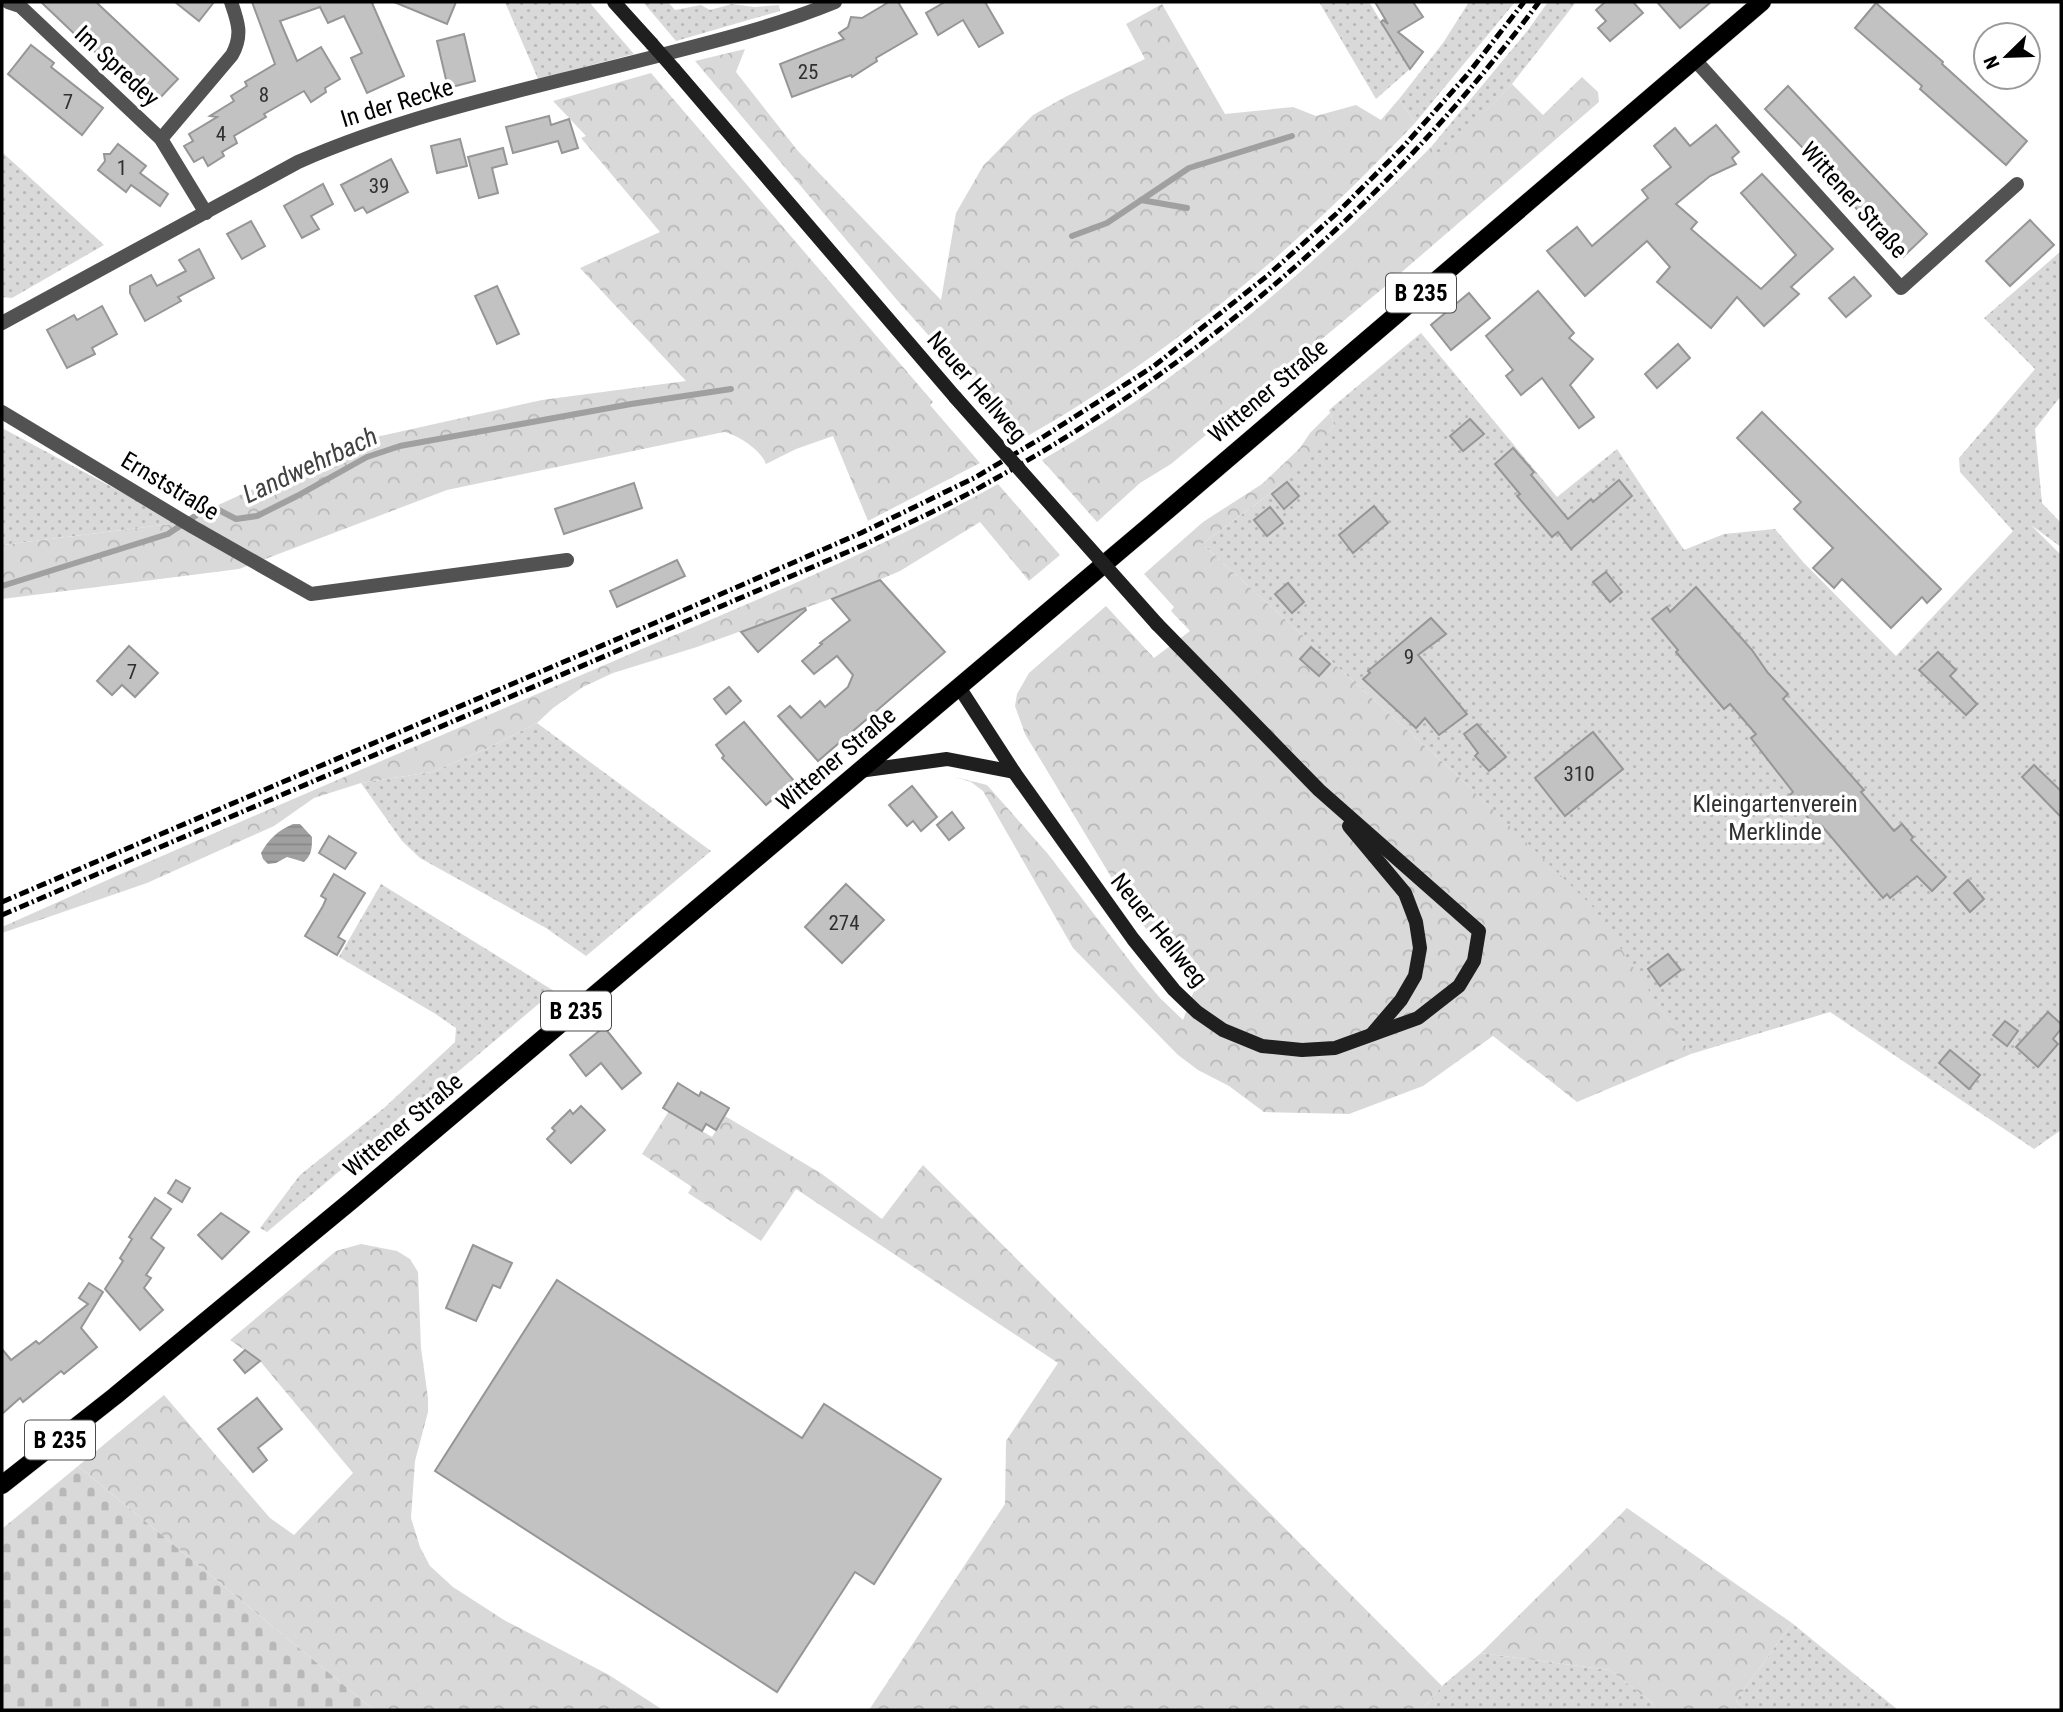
<svg xmlns="http://www.w3.org/2000/svg" width="2063" height="1712" viewBox="0 0 2063 1712" font-family="'Roboto Condensed',sans-serif">
  <style>
    .grass { fill: url(#grass-dots) }
    .forest { fill: url(#forest-crowns) }
    .cemetery { fill: url(#cemetery-stones) }
    .water { fill: url(#water-rules) }
    .lines { fill: none; stroke-linecap: round; stroke-linejoin: round }
    .stream { stroke: #a0a0a0; stroke-width: 6 }
    .building { fill: #c2c2c2; stroke: #969696; stroke-width: 2 }
    .primary-casing { stroke: #dbdbdb; stroke-width: 19 }
    .street { stroke: #525252; stroke-width: 14 }
    .secondary { stroke: #1f1f1f; stroke-width: 14 }
    .primary { stroke: #000; stroke-width: 18 }
    .rail { stroke: #000; stroke-width: 5; stroke-dasharray: 10 3.5 2 3.5; stroke-linecap: butt }
    .secondary-bridge { stroke: #1f1f1f; stroke-width: 14 }
    .labels { text-anchor: middle; stroke-width: 7; stroke-linejoin: round; paint-order: stroke }
    .number-label { font-size: 21px; fill: #303030 }
    .shield { fill: #fff; stroke: #4c4c4c; stroke-width: 2 }
    .shield-label { font-size: 23px; font-weight: bold; fill: #000 }
    .street-label { font-size: 24px; fill: #000; stroke: #fff }
    .park-label { font-size: 24px; fill: #303030; stroke: #fff }
    .water-label { font-size: 26px; font-style: italic; fill: #414141; stroke: #fff }
  </style>
  <defs>
    <pattern id="grass-dots" width="8" height="8" patternUnits="userSpaceOnUse" patternTransform="scale(1.75)"><rect width="8" height="8" fill="#d9d9d9"/><path d="M2 2h.1M6 6h.1" fill="none" stroke="#b8b8b8" stroke-width="1.8" stroke-linecap="round"/></pattern>
    <pattern id="forest-crowns" width="20" height="18" patternUnits="userSpaceOnUse" patternTransform="scale(1.75)"><rect width="20" height="18" fill="#d9d9d9"/><path d="M2 6a3 3 0 1 1 6 0M12 15a3 3 0 1 1 6 0" fill="none" stroke="#b8b8b8"/></pattern>
    <pattern id="cemetery-stones" width="16" height="16" patternUnits="userSpaceOnUse" patternTransform="scale(1.75)"><rect width="16" height="16" fill="#d9d9d9"/><path d="M2 7V4a2 2 0 0 1 4 0v3zM10 15v-3a2 2 0 0 1 4 0v3z" fill="#b8b8b8"/></pattern>
    <pattern id="water-rules" width="6" height="5" patternUnits="userSpaceOnUse" patternTransform="scale(1.75)"><rect width="6" height="5" fill="#a0a0a0"/><path d="M0 2.5h6" fill="none" stroke="#888"/></pattern>
  </defs>
  <rect width="100%" height="100%" fill="#fff"/>
  <g class="grass">
    <polygon points="505,2 589,2 634,54 538,79"/>
    <polygon points="643,2 668,2 675,10 701,5 710,10 732,4 754,7 779,5 780,11 676,41"/>
    <polygon points="1319,2 1369,2 1410,69 1376,99"/>
    <polygon points="1469,2 1515,2 1415,123 1399,99 1443,43"/>
    <polygon points="1548,2 1576,2 1512,84 1440,160 1431,147 1528,30"/>
    <polygon points="2,152 104,245 12,298 2,297"/>
    <polygon points="2061,251 2061,396 2035,429 2042,503 2061,523 2061,547 2031,525 2061,555 2061,1130 2034,1149 1830,1012 1691,1054 1592,907 1458,776 1202,544 1268,495 1308,458 1334,425 1329,410 1421,333 1557,497 1617,449 1684,550 1724,534 1775,529 1804,563 1896,656 2013,531 1960,472 1959,458 2035,369 1984,318"/>
    <polygon points="2,428 179,523 2,545"/>
    <polygon points="537,723 711,851 586,956 546,928 420,858 402,841 361,783 432,772 488,748"/>
    <polygon points="381,884 554,991 267,1232 260,1228 300,1175 384,1108 455,1042 456,1028 434,1013 339,957"/>
    <polygon points="1792,1623 1898,1710 1746,1710 1736,1701"/>
    <polygon points="1481,1653 1610,1670 1661,1710 1422,1710 1442,1686"/>
  </g>
  <g class="forest">
    <path d="M1162,4L1225,114L1293,107L1316,116L1356,105L1381,120L1399,99L1415,123C1300,245 1170,356 1024,438L967,373L964,375L897,300L695,61L745,49L736,72L798,151L941,300L956,213L983,166L1033,115L1067,96L1145,59L1126,24Z"/>
    <path d="M651,73L933,402L930,405L980,463L868,521L833,436L796,449L766,464C761,450 738,435 724,432L447,490L239,569L2,599V545L179,523L358,441L542,400L686,381L580,268L660,232L581,138L586,136L553,101Z"/>
    <path d="M1582,77L1598,92L1599,102L1382,289L1171,464L1140,483L1097,522L1042,460C1188,377 1314,266 1431,147L1440,159L1512,84L1543,115Z"/>
    <polygon points="1330,413 1334,425 1309,458 1268,495 1202,544 1458,776 1593,907 1691,1054 1577,1102 1493,1036 1423,1086 1349,1114 1264,1112 1229,1086 1198,1070 1178,1055 1073,948 983,791 971,782 955,777 987,785 1048,854 1139,973 1160,998 1183,1020 1195,988 1166,956 1125,900 1025,734 1015,706 1017,694 1029,673 1106,606 1154,658 1190,631 1171,611 1174,607 1144,574 1203,522 1262,484 1300,448 1310,433"/>
    <path d="M998,484L1060,555L1029,581L980,522L900,571L858,589L697,647L613,673L583,687L553,708L537,723L488,748L432,772L361,783L314,798L274,826L147,883L2,933V927C200,838 400,753 600,667C732,610 872,554 998,484Z"/>
    <polygon points="669,1111 712,1137 725,1116 822,1174 882,1219 923,1165 1442,1686 1422,1710 869,1710 1005,1504 1006,1441 1058,1363 796,1189 761,1241 688,1193 692,1187 642,1154"/>
    <polygon points="361,1244 397,1251 410,1259 418,1272 421,1348 428,1398 428,1412 415,1461 411,1518 420,1547 430,1566 453,1587 504,1620 609,1675 663,1710 374,1710 78,1466 164,1395 270,1518 294,1535 353,1473 260,1361 230,1340 336,1251"/>
    <polygon points="1627,1508 1792,1623 1736,1701 1746,1710 1661,1710 1610,1670 1481,1653"/>
  </g>
  <polygon class="cemetery" points="78,1466 374,1710 2,1710 2,1529"/>
  <path class="water" d="M293,824H300L312,837C312,847 312,855 304,862L287,857L276,863L268,864L263,859L261,853C269,839 277,831 293,824Z"/>
  <g class="lines">
    <g class="stream">
      <polyline points="1141,200 1187,208"/>
      <polyline points="1072,236 1107,223 1189,168 1292,136"/>
      <polyline points="2,586 168,534 204,510 215,508 236,519 257,516 297,496 367,457 400,446 631,404 731,389"/>
    </g>
  </g>
  <g class="building">
    <polygon points="41,2 96,2 178,79 155,103 121,71 118,73 105,58 104,59 84,43"/>
    <polygon points="175,2 214,2 199,21"/>
    <polygon points="252,2 375,2 372,3 404,76 367,93 351,58 362,53 344,16 328,23 320,7 280,21 297,61 321,47 340,79 325,88 326,92 311,102 304,91 264,114 266,117 234,136 237,143 222,152 224,156 208,166 203,157 194,162 184,146 193,141 189,134 217,117 210,116 234,101 231,96 247,86 245,82 275,64"/>
    <polygon points="394,2 456,2 447,24"/>
    <polygon points="889,2 898,2 917,34 876,58 877,61 852,77 851,75 792,97 780,64 844,39 839,33 848,27 851,17 862,18"/>
    <polygon points="945,2 985,2 1003,33 979,47 963,20 938,35 926,13"/>
    <polygon points="1375,2 1413,2 1423,17 1398,32 1423,52 1410,69 1381,22 1383,20 1388,24"/>
    <polygon points="1605,2 1633,2 1643,13 1610,41 1598,28 1606,21 1596,10"/>
    <polygon points="1657,2 1711,2 1680,28"/>
    <polygon points="1876,3 1943,62 1942,64 2027,141 2006,165 1920,89 1922,86 1855,28"/>
    <polygon points="464,34 475,81 448,88 437,41"/>
    <polygon points="31,45 54,63 51,67 103,108 82,135 8,74"/>
    <polygon points="1788,86 1927,234 1903,257 1824,175 1827,173 1765,109"/>
    <polygon points="549,116 551,125 569,119 578,148 562,153 558,141 513,153 506,127"/>
    <polygon points="1716,125 1739,152 1732,158 1736,164 1710,176 1676,204 1697,222 1691,229 1761,289 1796,255 1741,193 1762,174 1833,249 1791,287 1799,294 1764,326 1737,297 1711,328 1657,282 1670,267 1647,241 1585,296 1547,251 1577,227 1592,246 1648,198 1642,190 1671,167 1654,146 1675,128 1690,146"/>
    <polygon points="460,139 467,166 437,173 431,146"/>
    <polygon points="118,144 146,166 140,173 168,194 160,206 131,185 126,192 98,170 105,161 104,154 110,154"/>
    <polygon points="503,148 507,164 492,168 498,193 479,198 468,157"/>
    <polygon points="391,159 408,192 367,213 363,207 355,211 341,185"/>
    <polygon points="323,184 333,204 311,216 319,229 302,238 284,206"/>
    <polygon points="2030,220 2054,245 2010,286 1986,261"/>
    <polygon points="251,221 265,246 242,259 227,234"/>
    <polygon points="199,249 214,278 178,297 181,301 145,321 130,293 130,286 151,275 157,286 186,271 179,260"/>
    <polygon points="1854,277 1871,296 1846,317 1829,298"/>
    <polygon points="497,286 519,334 497,344 475,296"/>
    <polygon points="1538,291 1574,333 1569,338 1593,359 1570,385 1594,417 1579,428 1542,378 1521,395 1506,376 1513,370 1486,336"/>
    <polygon points="1469,293 1490,318 1451,350 1431,325"/>
    <polygon points="102,306 117,334 92,348 95,354 67,368 47,330 74,315 77,320"/>
    <polygon points="1678,344 1690,358 1657,388 1645,374"/>
    <polygon points="1762,412 1941,589 1927,603 1922,597 1891,628 1842,579 1834,588 1813,568 1833,548 1794,509 1801,502 1737,438"/>
    <polygon points="1470,419 1484,434 1463,451 1450,436"/>
    <polygon points="1513,448 1534,472 1531,475 1568,519 1591,499 1593,502 1619,480 1632,496 1571,549 1558,532 1552,537 1517,496 1520,494 1495,464"/>
    <polygon points="1287,482 1299,496 1284,509 1272,494"/>
    <polygon points="634,483 642,508 564,534 555,509"/>
    <polygon points="1374,506 1388,523 1353,553 1339,535"/>
    <polygon points="1270,507 1283,523 1267,536 1254,520"/>
    <polygon points="677,560 685,576 617,607 610,591"/>
    <polygon points="1606,572 1622,592 1610,602 1593,582"/>
    <polygon points="880,580 945,652 818,761 778,716 790,706 801,718 820,701 825,707 848,687 853,675 837,656 814,674 802,661 822,644 820,643 850,620 832,599"/>
    <polygon points="1288,583 1304,602 1292,613 1275,594"/>
    <polygon points="1696,587 1752,650 1768,673 1788,694 1783,699 1864,790 1861,792 1894,831 1902,824 1913,837 1911,840 1946,877 1932,891 1917,876 1890,898 1887,894 1883,898 1822,826 1818,830 1790,795 1793,792 1751,738 1756,734 1730,704 1724,709 1676,652 1678,650 1652,619 1667,607 1670,612"/>
    <polygon points="805,608 806,610 758,652 741,632"/>
    <polygon points="1431,618 1446,634 1418,655 1467,714 1439,735 1425,718 1416,728 1363,679 1370,673 1368,671"/>
    <polygon points="129,646 158,673 135,697 122,685 112,695 97,681"/>
    <polygon points="1311,647 1330,664 1319,676 1300,659"/>
    <polygon points="1938,652 1956,670 1950,676 1977,704 1966,715 1919,670"/>
    <polygon points="729,687 741,701 726,714 714,699"/>
    <polygon points="744,722 794,781 766,805 722,758 724,756 716,745"/>
    <polygon points="1477,724 1506,757 1489,771 1475,756 1478,753 1464,734"/>
    <polygon points="1593,732 1623,769 1565,816 1535,778"/>
    <polygon points="2034,765 2061,791 2061,817 2022,777"/>
    <polygon points="912,786 937,817 921,831 913,821 907,826 889,805"/>
    <polygon points="952,812 964,828 949,840 937,825"/>
    <polygon points="329,836 356,853 345,869 319,853"/>
    <polygon points="334,874 365,893 338,937 345,941 337,955 305,936 323,906 326,899 321,896"/>
    <polygon points="1968,880 1984,899 1970,912 1954,893"/>
    <polygon points="846,884 884,920 842,963 805,927"/>
    <polygon points="1668,954 1681,970 1660,986 1648,969"/>
    <polygon points="2048,1012 2061,1024 2061,1029 2053,1039 2058,1044 2038,1067 2016,1047"/>
    <polygon points="2005,1021 2018,1031 2007,1046 1993,1035"/>
    <polygon points="604,1027 641,1073 622,1089 601,1063 586,1076 570,1055"/>
    <polygon points="1950,1050 1980,1075 1969,1089 1939,1063"/>
    <polygon points="678,1083 699,1096 701,1092 729,1108 716,1130 706,1124 702,1131 663,1108"/>
    <polygon points="581,1106 605,1130 571,1163 547,1139 555,1131 552,1128 570,1110 573,1114"/>
    <polygon points="176,1180 190,1188 182,1202 168,1193"/>
    <polygon points="155,1198 171,1209 151,1238 164,1248 146,1275 151,1278 144,1288 163,1310 140,1330 105,1289 123,1261 120,1258 132,1239 129,1237"/>
    <polygon points="221,1213 249,1232 222,1259 198,1235"/>
    <polygon points="473,1245 512,1263 500,1288 493,1285 476,1321 446,1308"/>
    <polygon points="557,1280 802,1438 824,1404 941,1479 874,1584 855,1572 777,1692 435,1471"/>
    <polygon points="89,1283 103,1292 81,1328 97,1347 64,1374 61,1371 23,1402 20,1398 2,1414 2,1349 11,1360 36,1341 39,1344 88,1304 79,1298"/>
    <polygon points="245,1350 260,1361 245,1373 234,1360"/>
    <polygon points="257,1398 282,1429 258,1448 267,1460 253,1472 218,1429"/>
  </g>
  <g class="lines">
    <g class="primary-casing">
      <polyline id="primary" points="2,1485 115,1396 352,1200 1148,527 1762,2"/>
    </g>
    <g class="street">
      <polyline points="8,2 20,6 161,139 206,213"/>
      <polyline points="1695,60 1901,288 2017,184"/>
      <path d="M161,139L232,55C243,35 238,22 231,2"/>
      <path d="M2,323L298,162C414,111 539,87 661,55C720,40 779,25 835,2"/>
      <polyline points="2,412 193,527 311,594 567,560"/>
    </g>
    <g class="secondary">
      <polyline points="614,2 652,44"/>
      <polyline points="674,69 955,397"/>
      <polyline points="959,687 1014,772 1133,939 1174,990 1197,1012 1223,1030 1262,1046 1302,1050 1335,1048 1418,1018 1459,986 1474,961 1479,931 1319,790 1157,624"/>
      <polyline points="859,771 947,759 1014,772"/>
      <polyline points="1349,826 1405,893 1416,922 1420,948 1415,976 1401,1000 1372,1034"/>
    </g>
    <use href="#primary" class="primary"/>
    <g class="rail">
      <polyline points="2,902 650,625 861,533 976,477 1043,437 1154,366 1267,276 1336,214 1403,147 1467,75 1524,2"/>
      <path d="M2,915L866,544C905,524 946,507 984,485C1201,366 1392,200 1539,2"/>
    </g>
    <g class="secondary-bridge">
      <polyline points="652,44 674,69"/>
      <polyline points="955,397 1157,624"/>
    </g>
  </g>
  <g class="labels">
    <g class="number-label">
      <text x="808" y="79">25</text>
      <text x="264" y="102">8</text>
      <text x="68" y="109">7</text>
      <text x="221" y="141">4</text>
      <text x="122" y="175">1</text>
      <text x="379" y="193">39</text>
      <text x="1409" y="664">9</text>
      <text x="132" y="679">7</text>
      <text x="1579" y="781">310</text>
      <text x="844" y="930">274</text>
    </g>
    <g class="shield">
      <rect x="1386" y="273.5" width="70" height="39" rx="5"/>
      <rect x="541" y="991.5" width="70" height="39" rx="5"/>
      <rect x="25" y="1420.5" width="70" height="39" rx="5"/>
    </g>
    <g class="shield-label">
      <text x="1421" y="301">B 235</text>
      <text x="576" y="1019">B 235</text>
      <text x="60" y="1448">B 235</text>
    </g>
    <g class="street-label">
      <text transform="translate(117 66) rotate(43)" y="8">Im Spredey</text>
      <text transform="translate(397 103) rotate(-17)" y="8">In der Recke</text>
      <text transform="translate(1854 200) rotate(48)" y="8">Wittener Straße</text>
      <text transform="translate(977 387) rotate(49)" y="8">Neuer Hellweg</text>
      <text transform="translate(1268 391) rotate(-40)" y="8">Wittener Straße</text>
      <text transform="translate(170 486) rotate(31)" y="8">Ernststraße</text>
      <text transform="translate(836 759) rotate(-40)" y="8">Wittener Straße</text>
      <text transform="translate(1159 930) rotate(51)" y="8">Neuer Hellweg</text>
      <text transform="translate(403 1125) rotate(-40)" y="8">Wittener Straße</text>
    </g>
    <g class="park-label">
      <text x="1775" y="812">Kleingartenverein<tspan x="1775" dy="28">Merklinde</tspan></text>
    </g>
    <g class="water-label">
      <text transform="translate(310 465) rotate(-25)" y="9">Landwehrbach</text>
    </g>
  </g>
  <rect width="2063" height="1712" fill="none" stroke="#000000" stroke-width="7"/>
  <g transform="translate(2007 56) rotate(247)"><circle r="33" fill="#ffffff" stroke="#999999" stroke-width="2"/>
  <path d="M0-5L12 26L0 18L-12 26Z" fill="#000000"/>
  <text y="-10" font-size="19" font-weight="bold" text-anchor="middle" fill="#000000">N</text>
  </g>
</svg>
